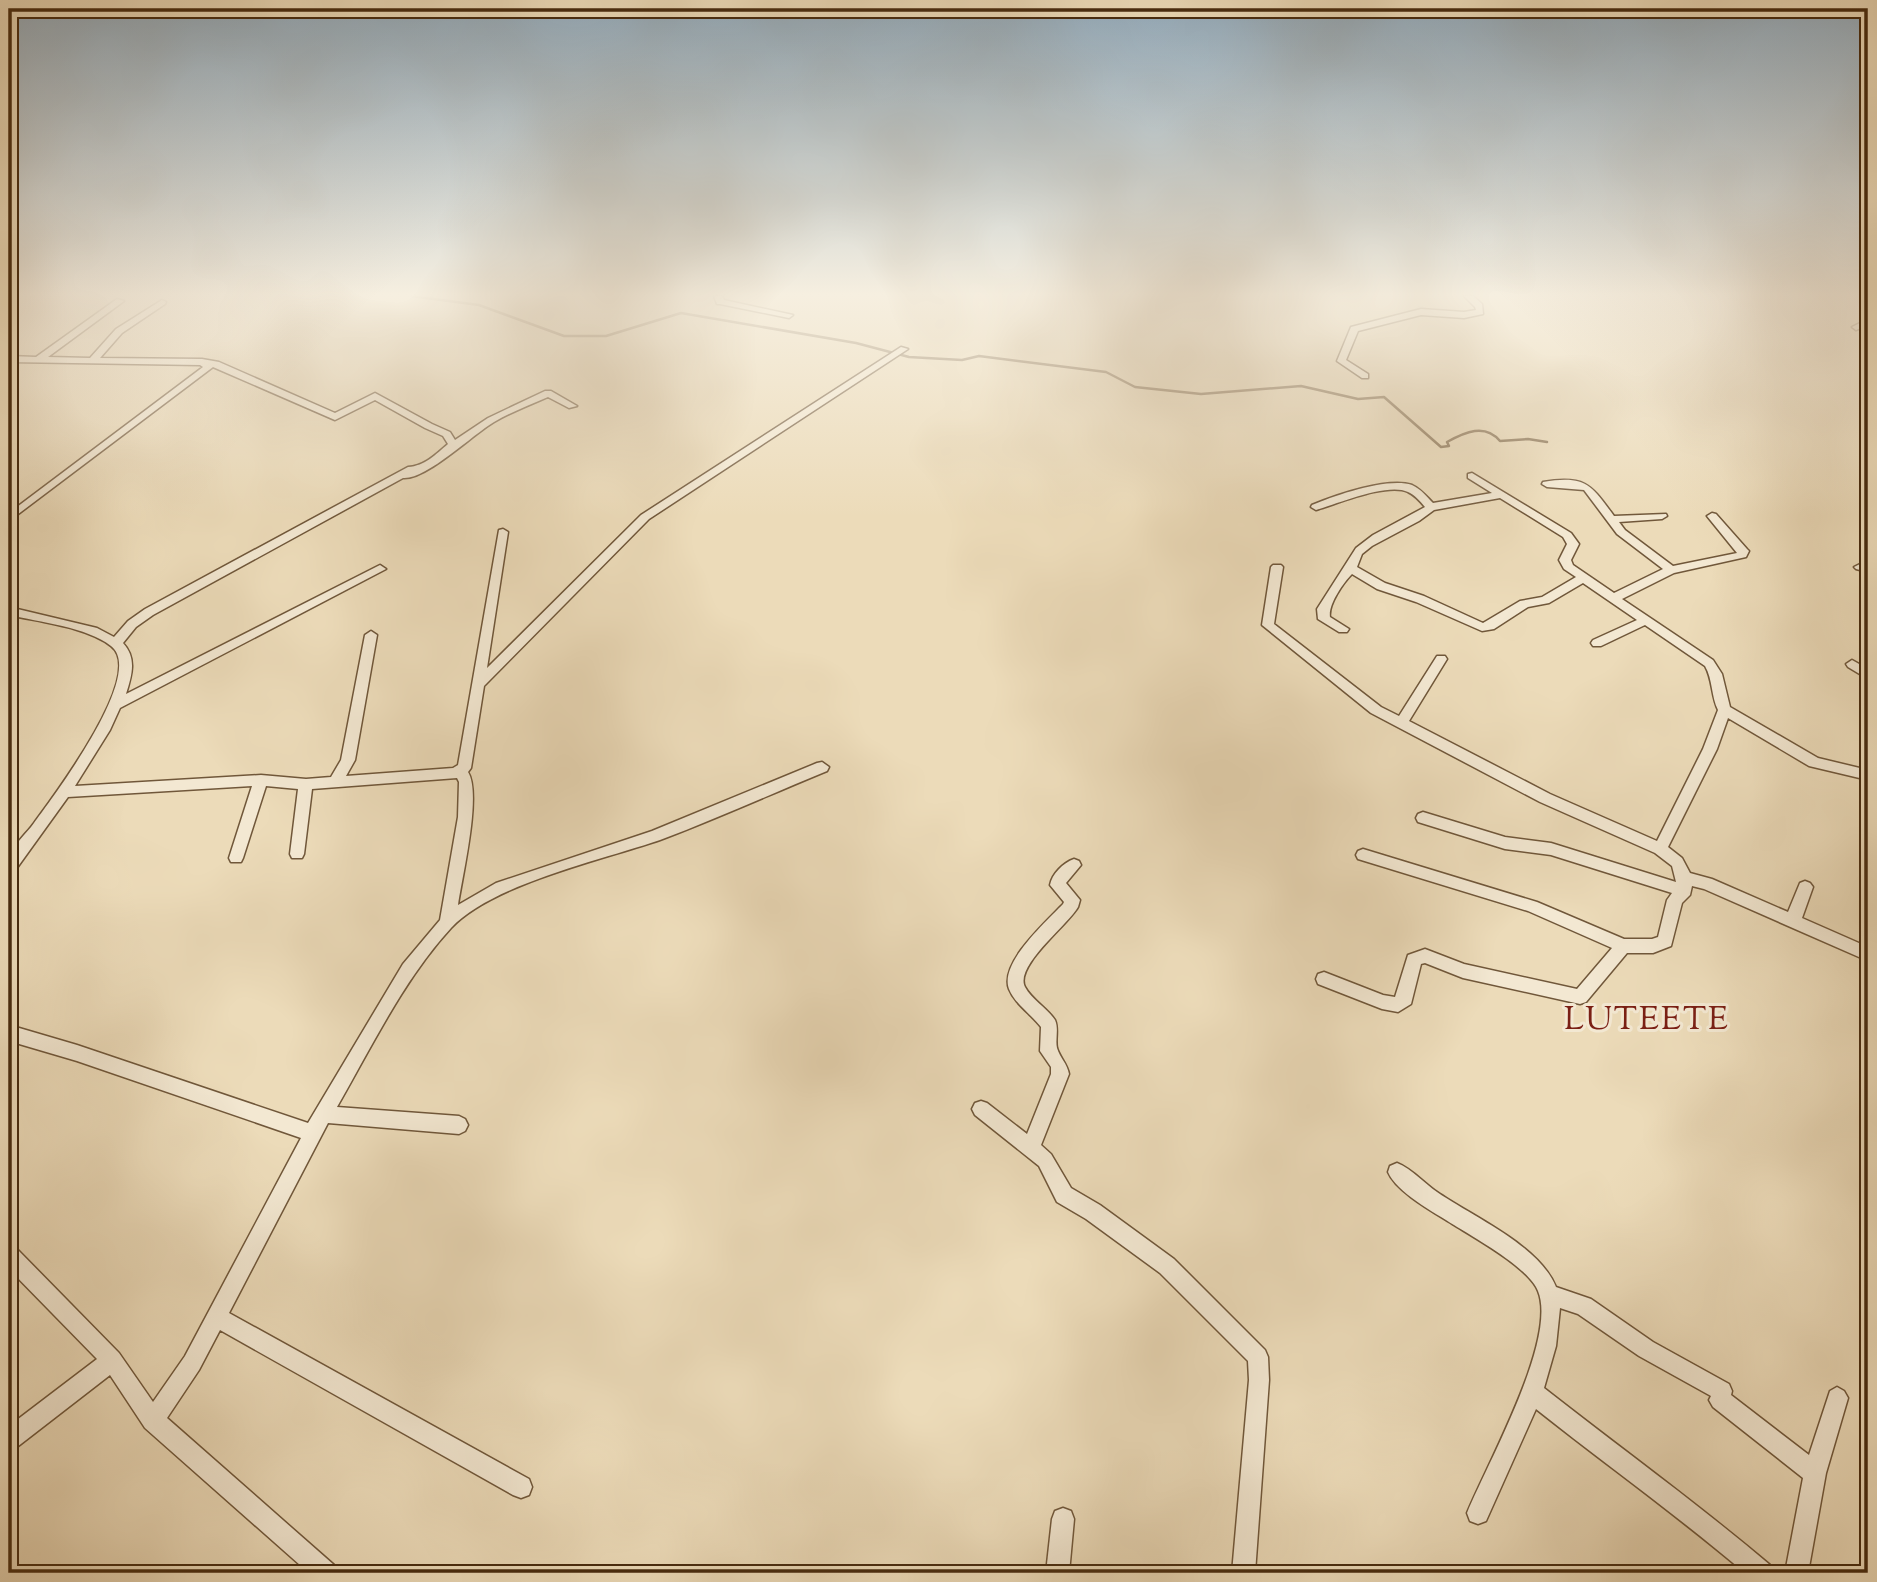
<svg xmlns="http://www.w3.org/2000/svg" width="1877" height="1582" viewBox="0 0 1877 1582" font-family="'Sorts Mill Goudy',serif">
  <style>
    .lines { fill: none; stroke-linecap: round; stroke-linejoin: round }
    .stream { stroke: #887152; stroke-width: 2.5 }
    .street-casing { stroke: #70573a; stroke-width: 3 }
    .street { fill: #f3e8d2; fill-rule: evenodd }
    .labels { text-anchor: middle; stroke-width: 6; stroke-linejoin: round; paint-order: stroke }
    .quarter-label { font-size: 33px; letter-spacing: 2px; fill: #7a1f14; stroke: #f3e8d2 }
  </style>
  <rect width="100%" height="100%" fill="#ecdbb9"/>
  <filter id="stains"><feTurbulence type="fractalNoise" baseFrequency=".00286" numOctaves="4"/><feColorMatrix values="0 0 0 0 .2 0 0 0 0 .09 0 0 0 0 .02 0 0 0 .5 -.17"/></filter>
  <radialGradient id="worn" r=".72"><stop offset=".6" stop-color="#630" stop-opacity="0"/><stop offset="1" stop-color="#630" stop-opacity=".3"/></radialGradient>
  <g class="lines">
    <path class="stream" d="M411,296L479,305L564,336H606L681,313L856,343L909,357L962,360L979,356L1106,372L1135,387L1201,394L1301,386L1358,399L1384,397L1441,447L1449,446L1447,442C1465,432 1485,423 1500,441L1528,439L1547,442"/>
    <g class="street-casing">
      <g id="street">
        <polygon points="714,296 722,296 724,300 793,315 789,318 720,304 717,304"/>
        <polygon points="1464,296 1473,296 1482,304 1483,314 1464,318 1421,315 1358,331 1346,360 1368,374 1368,378 1362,378 1337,361 1351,327 1421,309 1464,312 1476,310 1475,307"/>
        <path d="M117,299L124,301L48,357L90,358L116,329L162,300L166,302L165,304L122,333L100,358L202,359L219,362L335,413L375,393L432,424L450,432L455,440L488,418L545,391H551L577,406L569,408L548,397C530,405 511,412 494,422C472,435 426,480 403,478L153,615L136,627L123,643C137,658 132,675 126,694L376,567L380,565L386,569L120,708L110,730L75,786L261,775L306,779L331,777L341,760L365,635L371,631L377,635L355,760L346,776L453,768L458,765L499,530L503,529L508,532L487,668L641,515L901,347L908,349L649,519L484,686L471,768L468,772C482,794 462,877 458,905L496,883L652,831L817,763L822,762L829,767L827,771C771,794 716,819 660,840C602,860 492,884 451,928C404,979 372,1046 337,1107L459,1116L465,1119L468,1125L465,1131L459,1134L328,1123L229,1313L529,1479L532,1487L529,1495L521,1498L513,1495L220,1330L199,1370L167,1418L334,1565L337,1573H309L145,1428L110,1375L17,1447L9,1450V1426L97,1359L9,1269V1245L16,1248L119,1353L153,1402L185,1356L301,1138L77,1061L9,1041V1025L77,1045L308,1123L403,964L440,920L458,817L459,782L457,778L312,789L304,854L302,858H292L290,854L298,789L266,786L243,858L241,862H231L229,858L252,786L68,797L14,872L9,874C9,869 8,862 9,858C12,846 27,833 34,823C53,797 147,673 111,646C87,627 39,622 9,615V607L97,628L114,637L128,621L145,609L408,467C425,466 436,454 448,444L443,436L425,428L375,400L335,420L213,367L9,521V513L203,367L200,365L9,362V356L36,357Z"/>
        <polygon points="1868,319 1868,325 1856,330 1852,327"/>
        <path d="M1472,473L1571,533L1579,544L1571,560L1573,565L1614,593L1663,569L1617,534L1584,490L1547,487L1542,484L1543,482C1586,475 1591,485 1614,516L1666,514L1667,516L1662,519L1619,522L1625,530L1673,566L1737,553L1707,516L1712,513L1716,514L1747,549L1749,551L1746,557L1674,573L1622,599L1713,660L1722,674L1730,707L1818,758L1868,770V780L1809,766L1728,718L1717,749L1668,847L1682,858L1690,873L1712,879L1788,912L1800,883L1805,881L1810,883L1813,887L1802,918L1868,947V961L1704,889L1692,886L1690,895L1682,903L1671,946L1653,953H1627L1586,1002L1580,1004L1463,978L1425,963L1421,964L1411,1004L1398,1012L1382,1009L1318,984L1316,979L1318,974L1324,972L1383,995L1395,997L1408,955L1425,949L1464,964L1577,989L1612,948L1528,911L1358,859L1356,855L1358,851L1363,849L1537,902L1624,939H1652L1658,937L1667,900L1672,893L1551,855L1505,849L1418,822L1416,818L1418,814L1423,812L1505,837L1551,843L1676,882L1672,866L1655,853L1540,802L1371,713L1262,625L1271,567L1273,565H1281L1283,567L1274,624L1381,707L1399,716L1437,656H1445L1447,659L1409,721L1550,794L1657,841L1703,749L1718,710C1711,696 1713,680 1705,666L1645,625L1601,646H1593L1591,643L1593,640L1637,620L1583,583L1549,603L1528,607L1494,629L1482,631L1416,602L1377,589L1352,574C1343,583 1328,605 1330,617L1349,629L1347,632H1339L1318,619L1317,609L1356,548L1373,535L1425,507C1420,501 1415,495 1408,492C1388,482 1337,504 1316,510L1311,507L1312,505C1336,495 1388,477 1412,485C1421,489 1427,497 1433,503L1492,493L1468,478V474ZM1500,498L1563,537L1567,544L1559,560L1564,569L1576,577L1542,597L1520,601L1483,623L1424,596L1385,583L1357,567L1362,554L1372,546L1419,521L1434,510Z"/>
        <polygon points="1860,564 1868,566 1868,572 1856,569 1854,567"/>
        <polygon points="1852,660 1868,669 1868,679 1848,667 1846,664"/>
        <path d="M1074,859L1079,861L1081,865L1066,883L1080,900L1078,907C1068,925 1014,966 1025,987C1032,1000 1047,1008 1055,1020C1059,1029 1055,1039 1057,1048C1060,1058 1067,1063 1069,1074L1041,1145L1051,1154L1071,1188L1100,1205L1174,1259L1265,1350L1268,1357L1269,1380L1255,1573H1232L1249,1380L1248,1361L1160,1273L1086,1219L1057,1202L1039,1166L975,1115L972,1109L975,1103L981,1101L987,1103L1027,1134L1051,1074V1067L1040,1051L1041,1027C1031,1014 1015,1004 1009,989C999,963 1047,921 1063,904L1064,902L1050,885C1052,874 1063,863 1074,859Z"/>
        <path d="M1397,1163C1412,1169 1424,1183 1437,1192C1473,1217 1539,1245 1556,1287L1591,1299L1653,1342L1729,1384L1732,1391L1731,1395L1809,1455L1830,1391L1837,1387L1844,1391L1848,1398L1826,1473L1808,1573H1785L1803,1478L1713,1407L1709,1400L1711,1396L1639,1356L1578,1314L1560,1308L1556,1346L1544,1388C1619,1447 1697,1503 1770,1565L1773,1573H1745C1677,1515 1605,1464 1536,1409L1486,1521L1478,1524L1470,1521L1467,1513C1486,1466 1558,1339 1538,1291C1529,1268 1475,1238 1454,1225C1435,1213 1396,1192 1388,1172L1390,1166Z"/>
        <polygon points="1063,1508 1071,1511 1074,1519 1069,1573 1046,1573 1052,1519 1055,1511"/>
      </g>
    </g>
    <use href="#street" class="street"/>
  </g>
  <linearGradient id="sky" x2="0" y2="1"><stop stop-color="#93acbe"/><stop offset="0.57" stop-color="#f6efe0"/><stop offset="1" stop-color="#f6efe0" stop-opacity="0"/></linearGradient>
  <rect width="1877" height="517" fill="url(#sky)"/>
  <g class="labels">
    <g class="quarter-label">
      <text x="1647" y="1029">LUTEETE</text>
    </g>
  </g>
  <rect width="1877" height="1582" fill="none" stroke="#ecdbb9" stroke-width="35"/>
  <rect x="10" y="10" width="1856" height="1561" fill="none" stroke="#472b0f" stroke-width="3.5"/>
  <rect x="18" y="18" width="1842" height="1547" fill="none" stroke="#472b0f" stroke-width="2"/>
  <rect width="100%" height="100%" filter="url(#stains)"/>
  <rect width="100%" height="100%" fill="url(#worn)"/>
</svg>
